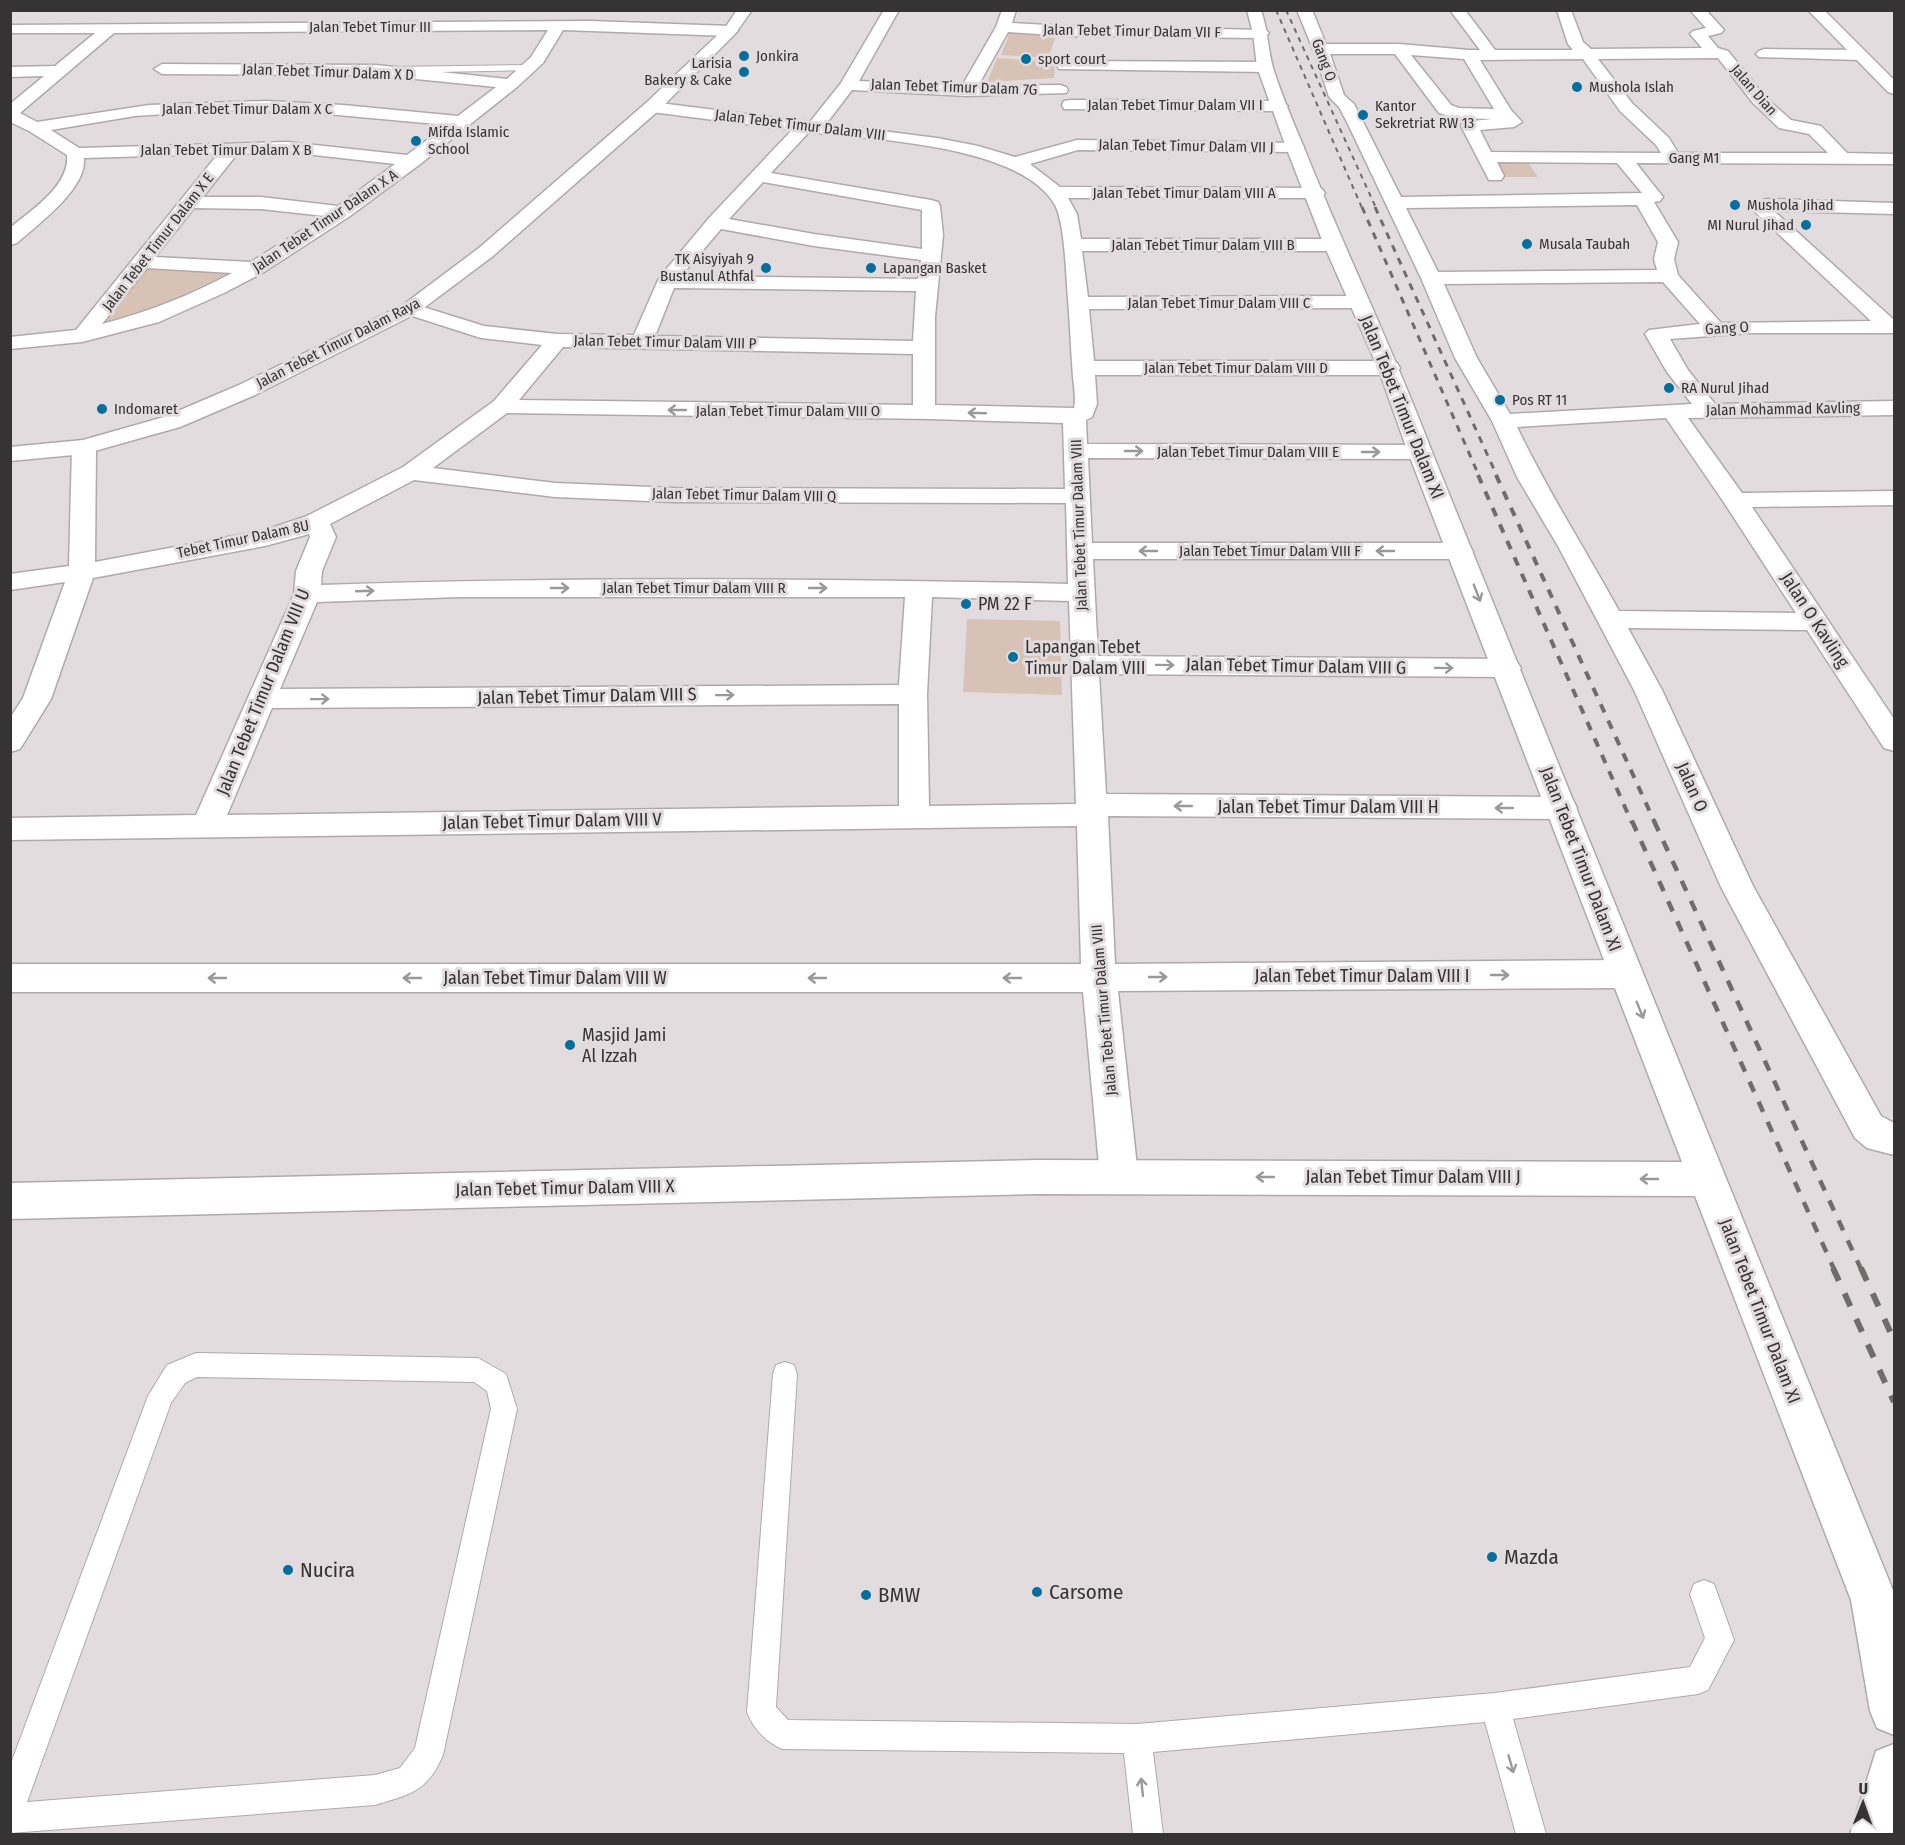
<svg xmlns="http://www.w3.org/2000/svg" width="1905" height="1845" viewBox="0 0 1905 1845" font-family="'Fira Sans Condensed',sans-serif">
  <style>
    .green { fill: #d8c2b5 }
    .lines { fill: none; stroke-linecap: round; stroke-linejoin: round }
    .service-casing { stroke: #b0a9ab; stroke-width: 2 }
    .minor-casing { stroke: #b0a9ab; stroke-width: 3 }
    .tertiary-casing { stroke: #b0a9ab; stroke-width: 3 }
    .service { fill: #fff; fill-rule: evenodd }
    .minor { fill: #fff; fill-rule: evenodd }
    .tertiary { fill: #fff; fill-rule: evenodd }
    .rail-far4 { stroke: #6f6c6c; stroke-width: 2; stroke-dasharray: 5 5; stroke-linecap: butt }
    .rail-far3 { stroke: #6f6c6c; stroke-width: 3; stroke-dasharray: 7 7; stroke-linecap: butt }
    .rail-far2 { stroke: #6f6c6c; stroke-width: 4; stroke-dasharray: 9 9; stroke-linecap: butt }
    .rail-far1 { stroke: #6f6c6c; stroke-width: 4.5; stroke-dasharray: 11 11; stroke-linecap: butt }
    .rail { stroke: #6f6c6c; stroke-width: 6; stroke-dasharray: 14 14; stroke-linecap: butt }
    .oneway { stroke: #9a9999 }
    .poi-dot { fill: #046f9c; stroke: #e3dcde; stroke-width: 2 }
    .labels { text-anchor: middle; stroke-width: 6; stroke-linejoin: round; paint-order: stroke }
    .far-street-label { font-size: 15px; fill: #353333; stroke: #e3dcde }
    .far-poi-label { font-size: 15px; fill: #353333; stroke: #e3dcde; text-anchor: start }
    .street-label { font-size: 18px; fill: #353333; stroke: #e3dcde }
    .poi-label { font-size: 18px; fill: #353333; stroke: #e3dcde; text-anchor: start }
    .near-poi-label { font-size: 21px; fill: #353333; stroke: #e3dcde; text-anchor: start }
  </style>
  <rect width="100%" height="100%" fill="#e3dcde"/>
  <g class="green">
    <polygon points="1011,30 1057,33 1048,58 1001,55"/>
    <polygon points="997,58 1055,62 1054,78 987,82"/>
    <polygon points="1485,157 1524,157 1538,177 1499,177"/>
    <polygon points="147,266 242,271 196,289 150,312 102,324"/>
    <polygon points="967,619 1060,621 1062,695 963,692"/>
  </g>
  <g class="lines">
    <g class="service-casing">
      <g id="service">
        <polygon points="530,65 533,66 533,70 392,73 387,70 392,67"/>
        <path d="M196,1353L478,1358L506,1374L517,1409L443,1755C427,1792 411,1794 375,1805L10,1833V1766L148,1396L167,1365ZM197,1377L474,1382L487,1391L491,1409L415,1748L400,1768L375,1775L27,1802L171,1403L185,1383Z"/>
        <path d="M785,1362L794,1365L797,1374L776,1707L788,1720L1137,1724L1495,1693L1690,1667L1705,1638L1690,1594L1694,1584L1704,1580L1714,1584L1734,1640L1708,1690L1698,1694L1513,1719L1546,1834H1516L1485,1722L1153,1752L1163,1834H1133L1124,1753L782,1749C766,1742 753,1728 747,1712L773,1374L776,1365Z"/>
      </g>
    </g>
    <g class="minor-casing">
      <g id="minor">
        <path d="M884,10H899L859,81L962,86L996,27L1002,10H1016L1012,23L1066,26L1266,30L1269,33L1266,36L1261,38L1066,36L1008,32L978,86L1060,85L1066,87L1068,90L1066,93L967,96L852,90L826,124L937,138L978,146L1015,157L1077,140L1301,143L1304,147L1301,151L1295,152L1078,150L1030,164L1060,187L1316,188L1322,189L1325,193L1322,197L1316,198H1068L1077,214L1081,239H1334L1341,241L1344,245L1341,249L1334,251H1082L1088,297L1359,296L1366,298L1369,302L1366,306L1359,308L1089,309L1094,361H1389L1397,363L1400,368L1397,373L1389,375H1095L1097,404L1092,417L1086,420L1087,444L1420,445L1428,447L1432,452L1428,457L1420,459L1088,458L1092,543H1460L1469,546L1473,551L1469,556L1460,559H1093L1098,656L1507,659L1517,662L1521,668L1517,674L1507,677L1099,674L1106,794L1562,797L1573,800L1577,808L1573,816L1562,819L1108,816L1115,964L1626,960L1638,964L1643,974L1638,984L1626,988L1118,991L1138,1176L1132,1188L1119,1193L1106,1188L1100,1176L1083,992H10V964H1081L1077,826L10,840V818L196,815L294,594L296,571L310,537L309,534L265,546L93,578L51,699L20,749L10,752V718L23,698L65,582L10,590V574L69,566L72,447L76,442L84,440L92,442L96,447L95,562L265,530L307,516L403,467L494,401L542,345L481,338L403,313L400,309L403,305L410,303L417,305L484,326L557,334L634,335L659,278L709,218L792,130L652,112L644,107L646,103L652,102L810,122L841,83ZM809,132C873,140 1020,144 1055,205C1065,224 1066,276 1068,299C1070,325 1071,351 1073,377C1074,387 1076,399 1074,408L935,405V317L943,235L940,206L938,202L931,200L771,173ZM763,182L922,210V249L814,234L729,219ZM721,229L814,246L921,260L918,279L681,276ZM674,288L916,291L913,341L655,336ZM563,347L913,354V405L519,400ZM507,413L931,419L1063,423L1065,489L674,488L555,483L433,468ZM414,480L555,497L674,502L1066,503L1068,584C819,578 570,577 321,585L322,571L336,537L330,524ZM460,597H905L899,685L280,689L317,602ZM932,597L1069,601L1076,804L929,806L927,694ZM899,704V806L227,815L272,708Z"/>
        <path d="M1297,10H1312L1326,44H1399L1469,50H1480L1450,10H1465L1495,50H1573L1568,44L1557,10H1571L1583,42L1591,49L1702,48L1690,34L1693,31L1706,28L1690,10H1706L1724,30L1721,33L1708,36L1718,48L1728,51L1765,97L1791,120L1821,126L1847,153L1894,154V164L1636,163L1663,197L1660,201L1654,202L1678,242L1674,259L1678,275L1721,323L1871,321L1755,212L1760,201L1767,199L1894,203V214L1774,211L1894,320V333H1751L1670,339L1688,370L1715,404L1894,401V415L1688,418L1742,493L1894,491V505L1752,507L1894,719V751L1884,748L1807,630L1628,628L1662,690L1753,886L1881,1116L1894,1123V1155L1867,1148L1855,1138L1721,887L1634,690L1558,546L1517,477L1492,421L1455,358L1421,278L1347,122L1339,107L1329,97L1316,57ZM1330,54H1395L1439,113L1457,118L1492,119L1463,122L1461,126L1489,180H1501L1504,176L1497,162L1617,163L1642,193L1401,197L1354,104L1344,95ZM1411,55L1464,59L1494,109L1459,108L1451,105ZM1718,58L1753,103L1779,128L1809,134L1828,153H1678L1669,138L1632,103L1598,59ZM1583,59L1620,111L1656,145L1661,153L1491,152L1480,130L1514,127L1522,122L1511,110L1480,60ZM1637,205L1658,242L1654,259L1657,270L1438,272L1406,208ZM1663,282L1700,324L1649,330L1645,334L1667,372L1692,404L1510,414L1477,358L1444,284ZM1666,418L1723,501L1796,613L1619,611C1585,549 1547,490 1517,427Z"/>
        <path d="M590,21L730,26L738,31L730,36L563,30L543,63L517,87L419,165L350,216L264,272L224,293L159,322L82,342L10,349V337L76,330L218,154L84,158C87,189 38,224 17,243L10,245V228C31,210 70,186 67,155L29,131L10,122V104L44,76L10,77V67L55,66L95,33H10V25ZM548,30L531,57L507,79L376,65L162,64L154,69L162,74L376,75L496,87L458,116L343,105L266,101L149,105L37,122L20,113L114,33ZM227,110L305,112L447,125L407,155L287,142L79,148L51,130L135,116ZM287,152L395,164L338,206L261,197H203L237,154ZM194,208L261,209L324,216L251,262L155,257ZM147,268L232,273C191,295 148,312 102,324Z"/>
        <polygon points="1764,49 1859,50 1867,55 1859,60 1759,57 1756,54 1759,51"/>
        <polygon points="1065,61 1265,62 1273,67 1265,72 1059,69 1057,66"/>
        <polygon points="1070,100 1280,101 1288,106 1280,111 1064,109 1062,105 1064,101"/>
      </g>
    </g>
    <g class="tertiary-casing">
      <g id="tertiary">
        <polygon points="737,10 752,10 735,34 658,111 493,256 417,313 255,395 180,427 84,454 10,461 10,447 83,440 164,417 239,385 403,305 479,248 646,103 725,28"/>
        <path d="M1247,10H1261C1268,31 1268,50 1273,68C1284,103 1300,137 1313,170C1352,265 1396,357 1432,452L1894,1593V1735L1877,1728L1870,1711L1851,1600L1695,1196L1036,1194L10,1219V1183L1036,1160L1682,1162L1408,452L1378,368L1324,245L1286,147L1257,67L1253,33Z"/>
        <polygon points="1808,10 1824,10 1894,80 1894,94 1888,92"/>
        <polygon points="1894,1744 1894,1834 1850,1834 1876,1751"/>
      </g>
    </g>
    <use href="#service" class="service"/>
    <use href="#minor" class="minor"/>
    <use href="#tertiary" class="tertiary"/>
    <g class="rail-far4">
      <polyline points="1276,10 1362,208"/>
      <polyline points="1286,10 1376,208"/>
    </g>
    <g class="rail-far3">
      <polyline points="1362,207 1479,476"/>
      <polyline points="1375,207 1497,476"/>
    </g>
    <g class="rail-far2">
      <polyline points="1478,475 1632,823"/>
      <polyline points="1496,475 1655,823"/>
    </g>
    <g class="rail-far1">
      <polyline points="1632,821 1834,1269"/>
      <polyline points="1654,821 1861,1269"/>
    </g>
    <g class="rail">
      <polyline points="1833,1268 1894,1402"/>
      <polyline points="1861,1268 1894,1340"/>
    </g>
  </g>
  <defs><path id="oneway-shaft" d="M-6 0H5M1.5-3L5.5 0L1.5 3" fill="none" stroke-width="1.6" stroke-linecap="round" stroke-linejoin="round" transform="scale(1.5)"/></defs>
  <g class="oneway">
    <use href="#oneway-shaft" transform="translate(677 410) rotate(-180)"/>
    <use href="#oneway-shaft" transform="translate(977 413) rotate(-178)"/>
    <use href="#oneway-shaft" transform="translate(1134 451)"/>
    <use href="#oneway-shaft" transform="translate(1371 452)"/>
    <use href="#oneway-shaft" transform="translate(1148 551) rotate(-180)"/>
    <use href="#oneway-shaft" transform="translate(1385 551) rotate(-180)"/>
    <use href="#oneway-shaft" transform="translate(560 588)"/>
    <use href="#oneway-shaft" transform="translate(818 588)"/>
    <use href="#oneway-shaft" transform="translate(365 591) rotate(-2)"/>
    <use href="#oneway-shaft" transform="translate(1477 593) rotate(69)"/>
    <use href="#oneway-shaft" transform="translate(1165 665) rotate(1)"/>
    <use href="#oneway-shaft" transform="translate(1444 668) rotate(1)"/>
    <use href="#oneway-shaft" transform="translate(725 695) rotate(-1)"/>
    <use href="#oneway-shaft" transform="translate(320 699) rotate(-1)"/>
    <use href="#oneway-shaft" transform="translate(1183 806) rotate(-180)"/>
    <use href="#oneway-shaft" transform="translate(1504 808) rotate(-180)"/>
    <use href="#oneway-shaft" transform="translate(1500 975)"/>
    <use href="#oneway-shaft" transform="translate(1158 977)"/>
    <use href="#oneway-shaft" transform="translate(217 978) rotate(180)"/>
    <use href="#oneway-shaft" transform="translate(412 978) rotate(180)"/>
    <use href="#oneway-shaft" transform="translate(817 978) rotate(180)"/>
    <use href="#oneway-shaft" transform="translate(1012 978) rotate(180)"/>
    <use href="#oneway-shaft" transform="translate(1640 1010) rotate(68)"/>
    <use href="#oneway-shaft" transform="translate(1265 1177) rotate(-180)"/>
    <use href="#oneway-shaft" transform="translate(1649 1179) rotate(-180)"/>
    <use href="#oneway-shaft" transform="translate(1511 1764) rotate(74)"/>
    <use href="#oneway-shaft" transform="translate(1142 1787) rotate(-96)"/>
  </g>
  <g class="poi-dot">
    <circle cx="744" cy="56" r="6"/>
    <circle cx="1026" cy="59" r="6"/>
    <circle cx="744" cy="72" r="6"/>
    <circle cx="1577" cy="87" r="6"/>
    <circle cx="1363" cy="115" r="6"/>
    <circle cx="416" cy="141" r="6"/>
    <circle cx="1735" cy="205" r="6"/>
    <circle cx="1806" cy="225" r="6"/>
    <circle cx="1527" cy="244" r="6"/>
    <circle cx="766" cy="268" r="6"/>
    <circle cx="871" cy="268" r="6"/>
    <circle cx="1669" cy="388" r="6"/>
    <circle cx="1500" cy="400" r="6"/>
    <circle cx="102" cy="409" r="6"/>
    <circle cx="966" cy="604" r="6"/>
    <circle cx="1013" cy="657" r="6"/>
    <circle cx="570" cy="1045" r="6"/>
    <circle cx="1492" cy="1557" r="6"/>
    <circle cx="288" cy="1570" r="6"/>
    <circle cx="1037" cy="1592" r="6"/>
    <circle cx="866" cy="1595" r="6"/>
  </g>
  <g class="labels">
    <g class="far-street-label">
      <text x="370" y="32">Jalan Tebet Timur III</text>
      <text transform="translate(1132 31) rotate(1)" y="5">Jalan Tebet Timur Dalam VII F</text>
      <text transform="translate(1324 60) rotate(69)" y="5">Gang O</text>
      <text transform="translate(328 72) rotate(2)" y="5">Jalan Tebet Timur Dalam X D</text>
      <text transform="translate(954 87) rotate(2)" y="5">Jalan Tebet Timur Dalam 7G</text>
      <text transform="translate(1754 90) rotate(49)" y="5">Jalan Dian</text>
      <text x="1175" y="110">Jalan Tebet Timur Dalam VII I</text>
      <text x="247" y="114">Jalan Tebet Timur Dalam X C</text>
      <text transform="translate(800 125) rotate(7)" y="5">Jalan Tebet Timur Dalam VIII</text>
      <text transform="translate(1186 146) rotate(1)" y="5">Jalan Tebet Timur Dalam VII J</text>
      <text x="226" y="155">Jalan Tebet Timur Dalam X B</text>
      <text x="1694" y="163">Gang M1</text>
      <text x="1184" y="198">Jalan Tebet Timur Dalam VIII A</text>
      <text transform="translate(325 221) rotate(-34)" y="5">Jalan Tebet Timur Dalam X A</text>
      <text transform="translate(158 242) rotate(-52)" y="5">Jalan Tebet Timur Dalam X E</text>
      <text x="1203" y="250">Jalan Tebet Timur Dalam VIII B</text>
      <text x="1219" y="308">Jalan Tebet Timur Dalam VIII C</text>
      <text transform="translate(1727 328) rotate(-3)" y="5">Gang O</text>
      <text transform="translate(665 342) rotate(1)" y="5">Jalan Tebet Timur Dalam VIII P</text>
      <text transform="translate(338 343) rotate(-27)" y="5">Jalan Tebet Timur Dalam Raya</text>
      <text x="1236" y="373">Jalan Tebet Timur Dalam VIII D</text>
      <text transform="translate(1783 409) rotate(-1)" y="5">Jalan Mohammad Kavling</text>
      <text x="788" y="416">Jalan Tebet Timur Dalam VIII O</text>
      <text x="1248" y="457">Jalan Tebet Timur Dalam VIII E</text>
      <text transform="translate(744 495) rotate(1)" y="5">Jalan Tebet Timur Dalam VIII Q</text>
      <text transform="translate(1079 525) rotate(-92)" y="5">Jalan Tebet Timur Dalam VIII</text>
      <text transform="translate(243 539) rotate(-12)" y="5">Tebet Timur Dalam 8U</text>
      <text x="1270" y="556">Jalan Tebet Timur Dalam VIII F</text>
      <text x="694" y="593">Jalan Tebet Timur Dalam VIII R</text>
      <text transform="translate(1104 1010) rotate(-95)" y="5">Jalan Tebet Timur Dalam VIII</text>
    </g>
    <g class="far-poi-label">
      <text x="756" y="61">Jonkira</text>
      <text x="1038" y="64">sport court</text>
      <text x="732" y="68" text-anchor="end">Larisia<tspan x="732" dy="17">Bakery &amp; Cake</tspan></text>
      <text x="1589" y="92">Mushola Islah</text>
      <text x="1375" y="111">Kantor<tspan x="1375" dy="17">Sekretriat RW 13</tspan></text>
      <text x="428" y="137">Mifda Islamic<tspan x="428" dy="17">School</tspan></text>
      <text x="1747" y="210">Mushola Jihad</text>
      <text x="1794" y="230" text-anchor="end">MI Nurul Jihad</text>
      <text x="1539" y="249">Musala Taubah</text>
      <text x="754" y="264" text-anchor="end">TK Aisyiyah 9<tspan x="754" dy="17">Bustanul Athfal</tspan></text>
      <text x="883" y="273">Lapangan Basket</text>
      <text x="1681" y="393">RA Nurul Jihad</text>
      <text x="1512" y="405">Pos RT 11</text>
      <text x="114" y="414">Indomaret</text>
    </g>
    <g class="street-label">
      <text transform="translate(1402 407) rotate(68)" y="6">Jalan Tebet Timur Dalam XI</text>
      <text transform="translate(1815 620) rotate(57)" y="6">Jalan O Kavling</text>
      <text transform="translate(1296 666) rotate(1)" y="6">Jalan Tebet Timur Dalam VIII G</text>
      <text transform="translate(263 692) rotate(-68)" y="6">Jalan Tebet Timur Dalam VIII U</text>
      <text transform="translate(587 696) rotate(-1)" y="6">Jalan Tebet Timur Dalam VIII S</text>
      <text transform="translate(1692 787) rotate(66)" y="6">Jalan O</text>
      <text x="1328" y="813">Jalan Tebet Timur Dalam VIII H</text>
      <text transform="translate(552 821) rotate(-1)" y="6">Jalan Tebet Timur Dalam VIII V</text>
      <text transform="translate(1581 859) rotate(69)" y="6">Jalan Tebet Timur Dalam XI</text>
      <text x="1362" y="982">Jalan Tebet Timur Dalam VIII I</text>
      <text x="555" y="984">Jalan Tebet Timur Dalam VIII W</text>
      <text x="1413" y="1183">Jalan Tebet Timur Dalam VIII J</text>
      <text transform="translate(565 1188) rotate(-1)" y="6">Jalan Tebet Timur Dalam VIII X</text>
      <text transform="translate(1760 1311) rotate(69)" y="6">Jalan Tebet Timur Dalam XI</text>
    </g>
    <g class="poi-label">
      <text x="978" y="610">PM 22 F</text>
      <text x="1025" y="653">Lapangan Tebet<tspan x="1025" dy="21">Timur Dalam VIII</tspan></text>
      <text x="582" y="1041">Masjid Jami<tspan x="582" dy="21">Al Izzah</tspan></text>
    </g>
    <g class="near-poi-label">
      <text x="1504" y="1564">Mazda</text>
      <text x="300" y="1577">Nucira</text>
      <text x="1049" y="1599">Carsome</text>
      <text x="878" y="1602">BMW</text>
    </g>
  </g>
  <rect width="1905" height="1845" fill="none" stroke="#353333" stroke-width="24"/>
  <g transform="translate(1863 1803) rotate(1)" stroke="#e3dcde" stroke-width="4.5" paint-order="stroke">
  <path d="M0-4.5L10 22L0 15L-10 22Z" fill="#353333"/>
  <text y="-9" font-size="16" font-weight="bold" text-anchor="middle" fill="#353333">U</text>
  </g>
</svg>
